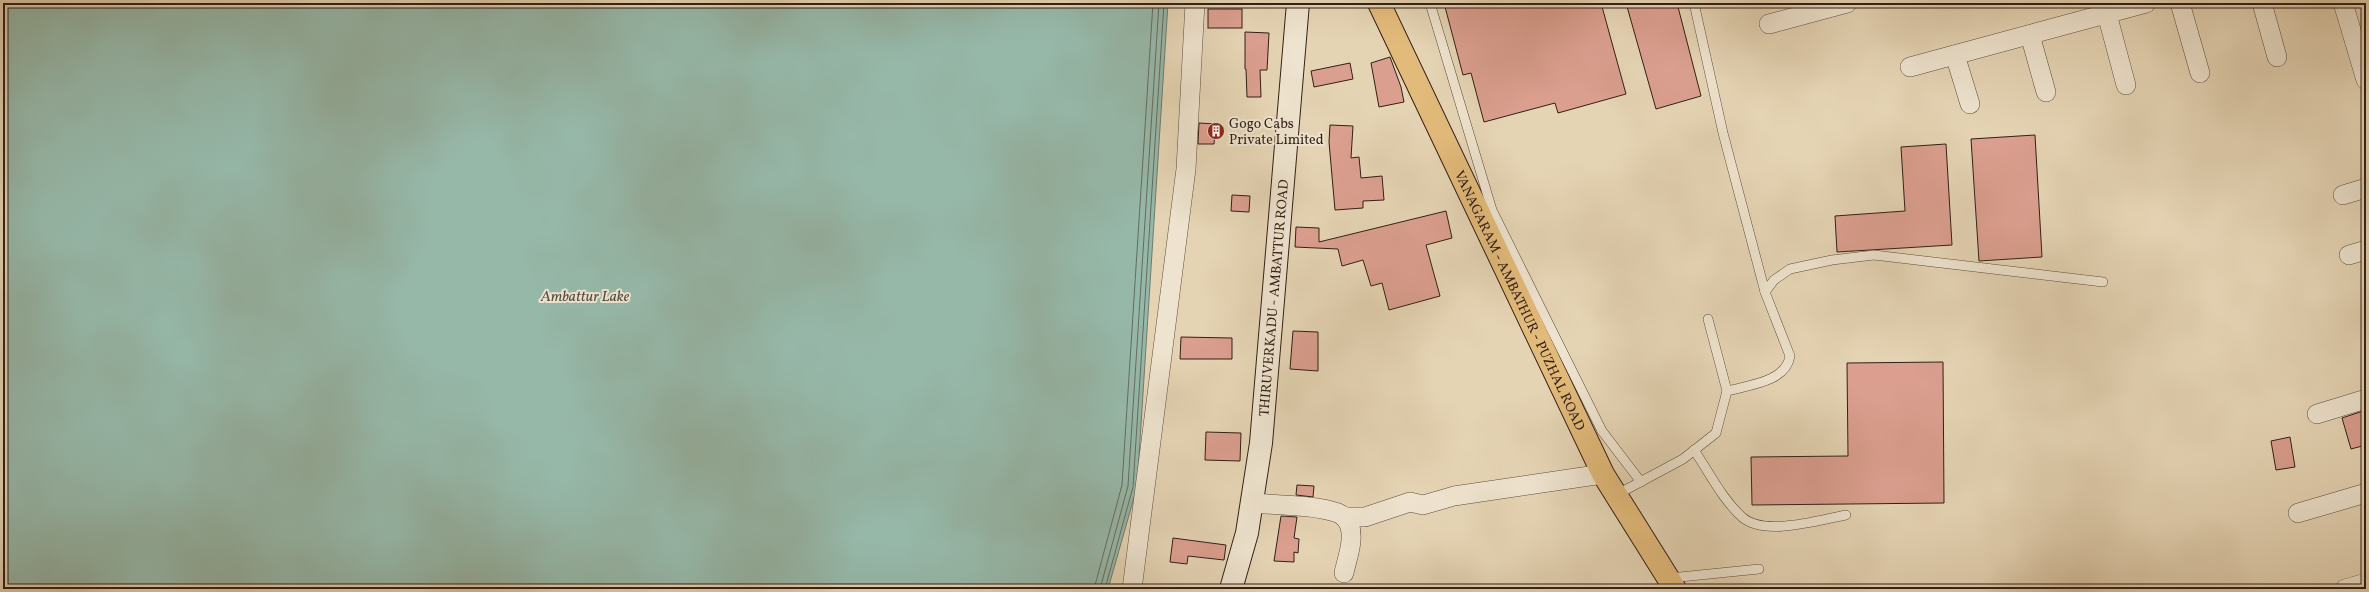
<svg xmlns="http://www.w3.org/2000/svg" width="2369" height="592" viewBox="0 0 2369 592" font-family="Vollkorn,serif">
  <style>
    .water { fill: #96b8a9; stroke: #6e7b6f }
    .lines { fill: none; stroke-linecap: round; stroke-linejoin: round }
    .shore { stroke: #646c60; stroke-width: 1 }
    .building { fill: #db9f8f; stroke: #321f17 }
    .lane-casing { stroke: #5f4c3e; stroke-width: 10 }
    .street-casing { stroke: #5f4c3e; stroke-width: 20 }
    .secondary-casing { stroke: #321f17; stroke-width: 24 }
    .primary-casing { stroke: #321f17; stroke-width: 24 }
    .lane { stroke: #eee3ce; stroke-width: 9 }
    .street { stroke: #eee3ce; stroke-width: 19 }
    .secondary { stroke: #eee3ce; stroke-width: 22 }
    .primary { stroke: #e2ba7a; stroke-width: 22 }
    .labels { text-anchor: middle; stroke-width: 4; stroke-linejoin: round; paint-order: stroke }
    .poi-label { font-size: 14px; fill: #321f17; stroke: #eee3ce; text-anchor: start }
    .street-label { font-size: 14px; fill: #321f17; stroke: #eee3ce }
    .water-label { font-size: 15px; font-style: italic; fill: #504d43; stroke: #eee3ce }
  </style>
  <rect width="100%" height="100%" fill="#e5d4b4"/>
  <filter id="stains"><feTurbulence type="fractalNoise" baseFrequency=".005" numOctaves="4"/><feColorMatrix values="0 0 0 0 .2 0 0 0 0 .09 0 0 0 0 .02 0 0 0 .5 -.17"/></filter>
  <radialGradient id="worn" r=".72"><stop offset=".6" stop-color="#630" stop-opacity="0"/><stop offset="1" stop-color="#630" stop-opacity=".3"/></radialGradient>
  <polygon class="water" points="3,3 1168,3 1137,487 1108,589 3,589"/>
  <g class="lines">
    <g class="shore">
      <polyline points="1094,589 1122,485 1153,3"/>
      <polyline points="1100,589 1128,486 1159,3"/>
      <polyline points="1105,589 1133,487 1164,3"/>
    </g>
  </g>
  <g class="building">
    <polygon points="1444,3 1601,3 1626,94 1558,113 1555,103 1484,122 1471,73 1463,75"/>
    <polygon points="1626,3 1677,3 1701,96 1656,109"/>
    <rect x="1208" y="9" width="34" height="19"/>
    <polygon points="1245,32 1269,33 1267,70 1260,70 1261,97 1247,97 1246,69 1245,69"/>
    <polygon points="1390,57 1401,87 1404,102 1379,107 1371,63"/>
    <polygon points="1350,63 1353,79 1314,87 1311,71"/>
    <polygon points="1199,123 1216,124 1214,144 1198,144"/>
    <polygon points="1330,125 1353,126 1351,158 1359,157 1361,178 1382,176 1384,200 1363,201 1363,208 1335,210 1329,142"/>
    <polygon points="2035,135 2042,257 1979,261 1971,139"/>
    <polygon points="1946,144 1952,245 1837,252 1835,216 1905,211 1901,147"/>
    <polygon points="1232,195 1250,196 1249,212 1231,211"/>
    <polygon points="1446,211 1452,238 1426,245 1440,296 1389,310 1382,283 1371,286 1363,260 1342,266 1338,249 1295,247 1296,227 1319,228 1319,242"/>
    <polygon points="1293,331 1318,332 1318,371 1290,369"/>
    <polygon points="1181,337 1232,338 1232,359 1180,359"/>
    <polygon points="1943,362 1944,503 1752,505 1751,457 1848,456 1847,363"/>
    <polygon points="2366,410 2366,445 2351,449 2342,418"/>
    <polygon points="1206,432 1241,433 1240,461 1205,460"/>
    <polygon points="2290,437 2295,467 2276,470 2271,441"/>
    <polygon points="1297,485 1314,486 1313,497 1296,495"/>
    <polygon points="1281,516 1297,517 1294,538 1299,539 1298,553 1294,552 1294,562 1274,561"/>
    <polygon points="1173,538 1226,545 1224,560 1188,556 1187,564 1170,562"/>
  </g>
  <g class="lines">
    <g class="lane-casing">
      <g id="lane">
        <polyline points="1430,3 1492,210 1602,431 1641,482"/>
        <polyline points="1694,3 1723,133 1765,292"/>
        <path d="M1727,391C1749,385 1786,382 1790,356L1765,292L1774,280L1790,269L1832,260L1874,255L2103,282"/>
        <path d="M1694,450C1709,472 1722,499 1742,517C1764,537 1819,520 1846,515"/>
        <polyline points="1616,495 1683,459 1716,433 1727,391 1708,319"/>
        <polyline points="1670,578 1759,569"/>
      </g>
    </g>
    <g class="street-casing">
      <g id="street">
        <polyline points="2104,3 2126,85"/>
        <polyline points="2180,3 2200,73"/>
        <polyline points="2262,3 2277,57"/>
        <polyline points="2343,3 2366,80"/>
        <polyline points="1769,24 1847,3"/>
        <polyline points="2030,35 2046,92"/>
        <polyline points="1955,55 1970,104"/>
        <polyline points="1910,67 2146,3"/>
        <polyline points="2343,195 2366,188"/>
        <polyline points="2349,255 2366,250"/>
        <polyline points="2317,414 2366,399"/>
        <path d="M1251,503C1276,505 1316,505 1338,513C1343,515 1347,520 1349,524C1355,539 1347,558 1344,573"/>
        <polyline points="2298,513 2366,493"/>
        <polyline points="1344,517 1365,517 1410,502 1423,505 1454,496 1603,474"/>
        <polyline points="1132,589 1186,169 1195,3"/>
        <polyline points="2345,589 2366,583"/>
      </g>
    </g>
    <g class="secondary-casing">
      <g id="secondary">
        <path id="s1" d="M1231,589L1247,533L1261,443L1298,3"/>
      </g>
    </g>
    <g class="primary-casing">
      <g id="primary">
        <path id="s2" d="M1379,3L1603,474L1675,589"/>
      </g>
    </g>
    <use href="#lane" class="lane"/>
    <use href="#street" class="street"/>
    <use href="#secondary" class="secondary"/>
    <use href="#primary" class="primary"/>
  </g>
  <defs>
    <g id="building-disc" transform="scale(0.9)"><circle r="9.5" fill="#8f2418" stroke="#eee3ce"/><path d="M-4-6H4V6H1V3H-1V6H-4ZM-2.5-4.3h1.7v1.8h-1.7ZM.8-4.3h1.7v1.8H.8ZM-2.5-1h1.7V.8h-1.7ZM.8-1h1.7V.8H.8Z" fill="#fff"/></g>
  </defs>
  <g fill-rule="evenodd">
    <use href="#building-disc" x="1216" y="131"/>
  </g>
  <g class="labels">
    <g class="poi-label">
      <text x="1229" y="128">Gogo Cabs<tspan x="1229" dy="16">Private Limited</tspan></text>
    </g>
    <g class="street-label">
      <text dy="5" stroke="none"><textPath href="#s1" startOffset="295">THIRUVERKADU - AMBATTUR ROAD</textPath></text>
      <text dy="5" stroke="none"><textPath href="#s2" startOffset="329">VANAGARAM - AMBATHUR - PUZHAL ROAD</textPath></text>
    </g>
    <g class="water-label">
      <text x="585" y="301">Ambattur Lake</text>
    </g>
  </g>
  <rect width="2369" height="592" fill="none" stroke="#e5d4b4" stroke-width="16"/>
  <rect x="4" y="4" width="2361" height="584" fill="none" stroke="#321f17" stroke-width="2"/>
  <rect x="8" y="8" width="2353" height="576" fill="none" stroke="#321f17"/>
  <rect width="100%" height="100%" filter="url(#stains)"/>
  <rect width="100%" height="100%" fill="url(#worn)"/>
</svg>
